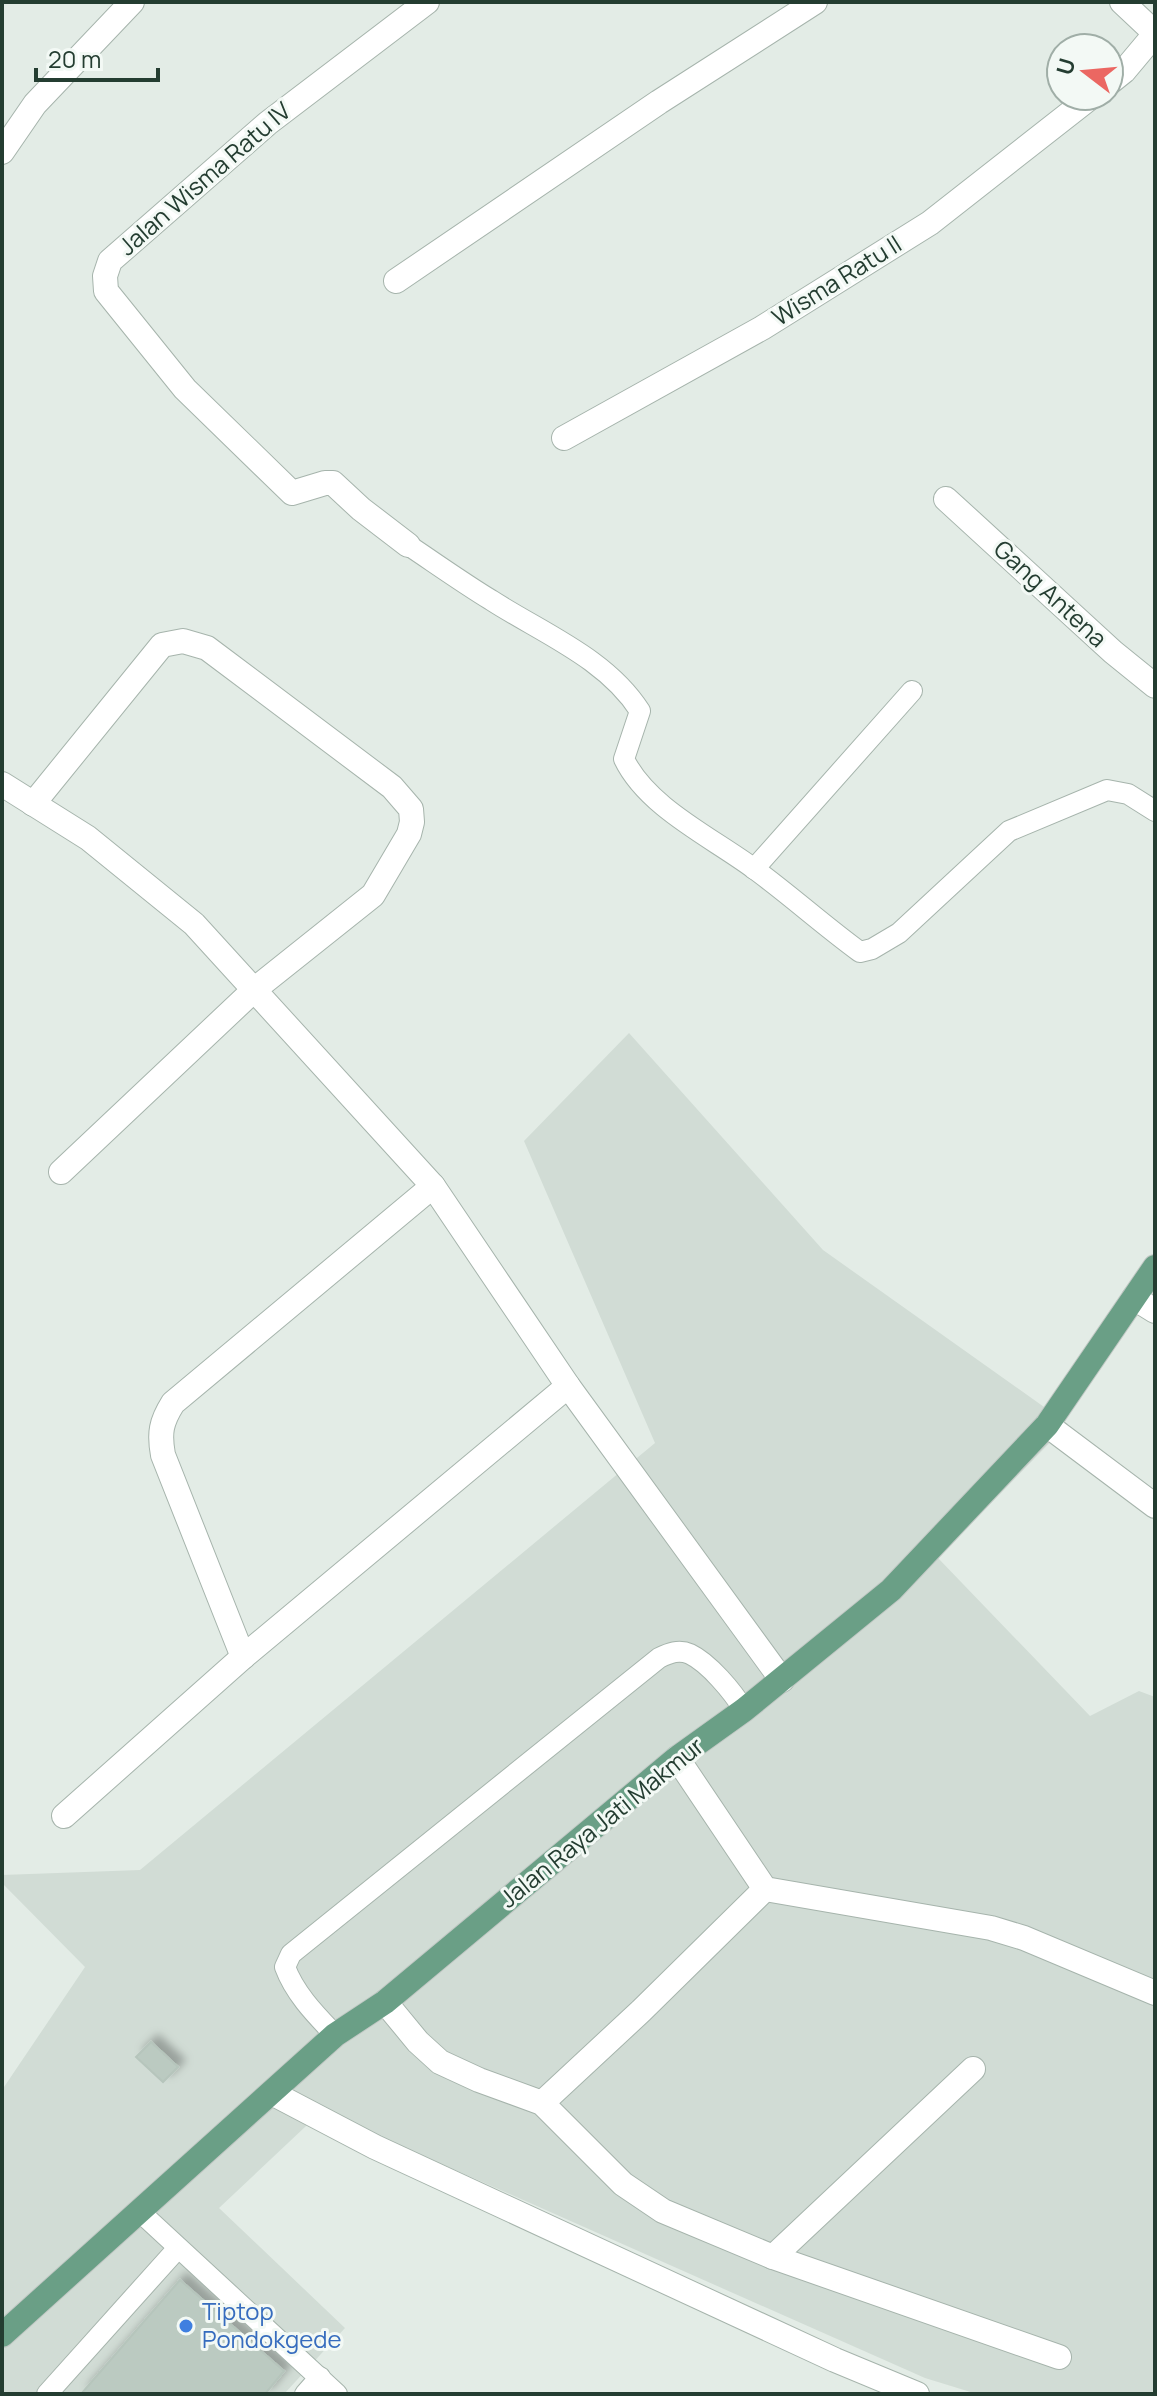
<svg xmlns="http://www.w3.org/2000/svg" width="1157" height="2396" viewBox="0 0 1157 2396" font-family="Manrope,sans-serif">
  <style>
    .built { fill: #d1dcd5 }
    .building { fill: #bbcac1; stroke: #b6c5bc; stroke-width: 2; filter: url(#shadow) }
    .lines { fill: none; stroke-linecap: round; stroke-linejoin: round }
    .service-casing { stroke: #a6b4ac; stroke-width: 22 }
    .minor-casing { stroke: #a6b4ac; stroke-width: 26 }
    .primary-casing { stroke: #c2c9c5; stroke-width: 26 }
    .service { stroke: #fff; stroke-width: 20 }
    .minor { stroke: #fff; stroke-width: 24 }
    .primary { stroke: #6a9f86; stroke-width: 24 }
    .shop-dot { fill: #3f7fe0; stroke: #f3f9f5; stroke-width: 3 }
    .labels { text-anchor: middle; stroke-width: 6; stroke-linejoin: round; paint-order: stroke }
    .street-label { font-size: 24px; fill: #243d31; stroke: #f3f9f5 }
    .shop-label { font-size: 24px; fill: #366cbe; stroke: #f3f9f5; text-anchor: start }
  </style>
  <defs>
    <filter id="shadow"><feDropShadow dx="7" dy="-7" stdDeviation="4" flood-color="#0004"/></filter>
  </defs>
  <rect width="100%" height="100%" fill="#e3ece6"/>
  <polygon class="built" points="629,1033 823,1250 1068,1424 938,1558 1090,1716 1139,1691 1155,1697 1155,2394 977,2394 925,2378 322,2111 219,2208 345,2328 284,2394 2,2394 2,2090 85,1967 2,1883 2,1875 140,1870 655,1443 524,1141"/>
  <g class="building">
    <polygon points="151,2042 178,2067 163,2082 136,2057"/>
    <polygon points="180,2280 284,2371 265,2394 81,2394"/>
  </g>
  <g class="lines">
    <g class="service-casing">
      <g id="service">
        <path d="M408,545C435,563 463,583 491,600C542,633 606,658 640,711L624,759C647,807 711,837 753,868C790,895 823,925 860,952L872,949L899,933L1009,831L1107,790L1128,794L1155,811"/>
        <polyline points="754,869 912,691"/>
        <path d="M335,2035C316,2015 295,1994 285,1967L291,1954L659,1658C669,1653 679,1649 690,1654C709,1663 733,1692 744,1710"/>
        <polyline points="139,2211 337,2394"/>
        <polyline points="47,2394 178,2248"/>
        <polyline points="305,2394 320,2377"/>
      </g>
    </g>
    <g class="minor-casing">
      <g id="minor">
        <polyline points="1122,2 1155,33"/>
        <polyline points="1109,83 1124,71 1155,34"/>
        <polyline points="2,152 35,104 132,2"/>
        <polyline points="396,281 659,102 815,2"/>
        <polyline points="564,438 762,328 930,223 1092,96"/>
        <polyline points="946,499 1113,652 1155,686"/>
        <polyline points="408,545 361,509 333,483 325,483 292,493 185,389 106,291 105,276 110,261 268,123 427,2"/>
        <polyline points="2,784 88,838 194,924 433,1186 568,1386 782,1680"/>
        <polyline points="33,804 162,645 183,641 207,648 392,787 411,809 412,822 409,834 373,895 255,989 61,1172"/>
        <polyline points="1134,1298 1155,1311"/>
        <polyline points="1047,1425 1155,1506"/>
        <path d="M243,1657L163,1455C159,1433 161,1422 173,1403L433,1186"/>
        <polyline points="677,1758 765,1889 991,1928 1024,1938 1155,1993"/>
        <polyline points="64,1816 243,1657 568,1386"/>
        <polyline points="385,2002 418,2042 440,2062 479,2080 542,2103 623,2184 663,2211 773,2257 1059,2357"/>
        <polyline points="272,2093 375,2147 835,2360 917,2394"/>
        <polyline points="542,2103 641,2011 765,1889"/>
        <polyline points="773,2257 973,2069"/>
      </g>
    </g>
    <g class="primary-casing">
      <polyline id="primary" points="2,2335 335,2035 385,2002 677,1758 744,1710 891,1590 1047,1425 1155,1267"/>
    </g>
    <use href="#service" class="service"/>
    <use href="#minor" class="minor"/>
    <use href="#primary" class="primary"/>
  </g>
  <circle class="shop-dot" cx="186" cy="2326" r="8"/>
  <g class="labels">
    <g class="street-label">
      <text transform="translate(205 179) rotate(-41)" y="8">Jalan Wisma Ratu IV</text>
      <text transform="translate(837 281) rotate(-32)" y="8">Wisma Ratu II</text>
      <text transform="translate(1050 594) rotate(43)" y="8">Gang Antena</text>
      <text transform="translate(602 1823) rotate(-39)" y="8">Jalan Raya Jati Makmur</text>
    </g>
    <g class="shop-label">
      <text x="202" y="2320">Tiptop<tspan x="202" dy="28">Pondokgede</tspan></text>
    </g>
  </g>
  <rect width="1157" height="2396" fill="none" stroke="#243d31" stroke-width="8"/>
  <g transform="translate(1085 72) rotate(286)"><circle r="38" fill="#f3f9f5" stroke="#a0aea7" stroke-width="2"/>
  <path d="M0-6L14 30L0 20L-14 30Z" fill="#eb6762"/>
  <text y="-12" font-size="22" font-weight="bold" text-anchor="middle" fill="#243d31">U</text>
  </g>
  <path d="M36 68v12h122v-12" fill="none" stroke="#243d31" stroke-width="4"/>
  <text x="48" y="68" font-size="24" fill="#243d31" stroke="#f3f9f5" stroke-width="6" paint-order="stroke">20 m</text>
</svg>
